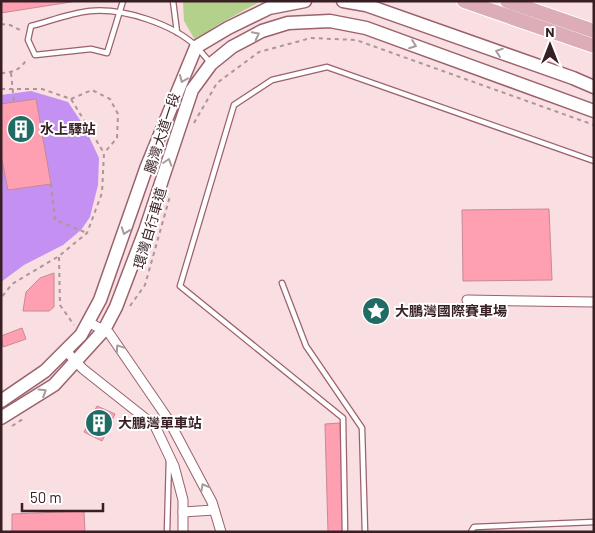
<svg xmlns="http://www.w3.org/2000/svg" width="595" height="533" viewBox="0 0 595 533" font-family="Barlow,'Noto Sans TC',sans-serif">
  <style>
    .green { fill: #b3d18b }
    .water { fill: #c491f2 }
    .building { fill: #ff9fb2; stroke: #c78994 }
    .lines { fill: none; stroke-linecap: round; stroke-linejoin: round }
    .lane-casing { stroke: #9b616c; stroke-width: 7 }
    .street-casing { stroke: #9b616c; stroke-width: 11 }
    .secondary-casing { stroke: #9b616c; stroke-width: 15 }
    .primary-casing { stroke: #fff; stroke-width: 16 }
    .path { stroke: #af9499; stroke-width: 2; stroke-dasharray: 4 4; stroke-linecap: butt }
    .lane { stroke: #fff; stroke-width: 4.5 }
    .street { stroke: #fff; stroke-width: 9 }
    .secondary { stroke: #fff; stroke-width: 12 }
    .primary { stroke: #dcadb6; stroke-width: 14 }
    .oneway { stroke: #a59a9c }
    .labels { text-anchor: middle; stroke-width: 4; stroke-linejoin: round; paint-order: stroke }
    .poi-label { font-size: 14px; font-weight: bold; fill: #381f24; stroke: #fff; text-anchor: start }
    .street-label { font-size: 14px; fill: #381f24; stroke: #fff }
  </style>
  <rect width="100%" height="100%" fill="#f9dee2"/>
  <polygon class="green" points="183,1 264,1 259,2 219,24 195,40 184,21"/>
  <polygon class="water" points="31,91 68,102 84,126 99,158 98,185 90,217 81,230 63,245 24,265 1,282 1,95"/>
  <g class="building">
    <polygon points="1,1 77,1 1,13"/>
    <polygon points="36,99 51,184 8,190 1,155 1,104"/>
    <polygon points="549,209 552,280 463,281 462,210"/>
    <polygon points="54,273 54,307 49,311 23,311 26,292 40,278"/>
    <polygon points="22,328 26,339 3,347 1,336"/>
    <polygon points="97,406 115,414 102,441 84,432"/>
    <polygon points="340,423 343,532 328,532 325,424"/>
    <polygon points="84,511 85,532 12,532 12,514"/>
  </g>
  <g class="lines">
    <g class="lane-casing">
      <g id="lane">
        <path d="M123,1L107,53L91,49L35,55L28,40L31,26C50,21 71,13 90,11C124,8 173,24 197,47C201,52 205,57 210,62"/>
        <polyline points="173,1 177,32"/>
        <polyline points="282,283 306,346 362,428 365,532"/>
        <polyline points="167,532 169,459"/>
        <polyline points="345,532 343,418 180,286 234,105 272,80 327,67 594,161"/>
        <polyline points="471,532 474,527 594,522"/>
      </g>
    </g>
    <g class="street-casing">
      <g id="street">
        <polyline points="467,300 594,302"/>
        <polyline points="88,322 109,333 168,419 212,502 221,532"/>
        <polyline points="66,351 83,369 155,426 174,466 183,500 183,532"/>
        <polyline points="183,512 214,510"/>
      </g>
    </g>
    <g class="secondary-casing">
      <g id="secondary">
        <polyline points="343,1 366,5 573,78 594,87"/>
        <polyline points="1,401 45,371 81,335 100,300 147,166 196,47 228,28 269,8 305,1"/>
        <polyline points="1,418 54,385 104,330 116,307 145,231 192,90 211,64 232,47 262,31 288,23 330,21 366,28 594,111"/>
      </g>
    </g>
    <g class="primary-casing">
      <g id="primary">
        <polyline points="464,1 594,46"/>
        <polyline points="507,1 594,31"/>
      </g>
    </g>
    <g class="path">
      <polyline points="1,16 2,24"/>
      <polyline points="1,24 10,25 22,31"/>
      <path d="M1,73C13,73 22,69 27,58"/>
      <polyline points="11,73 14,102"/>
      <polyline points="1,89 42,89 71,99 104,153 102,193 87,233 59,256 12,284 1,298"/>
      <polyline points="71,99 92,90 110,99 118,114 117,138 104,153"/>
      <polyline points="194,123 217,83 259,52 311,38 356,40 594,125"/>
      <polyline points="51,184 55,220 87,233"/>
      <polyline points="59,257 60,305 74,325"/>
      <polyline points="130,306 145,285 170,196"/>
      <polyline points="12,426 23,419"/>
    </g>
    <use href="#lane" class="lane"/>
    <use href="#street" class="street"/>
    <use href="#secondary" class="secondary"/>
    <use href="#primary" class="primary"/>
  </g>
  <defs><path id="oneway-chevron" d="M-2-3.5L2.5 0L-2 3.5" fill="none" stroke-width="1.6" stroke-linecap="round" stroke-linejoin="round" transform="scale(1.25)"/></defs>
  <g class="oneway">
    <use href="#oneway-chevron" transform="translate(256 35) rotate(-27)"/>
    <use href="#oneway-chevron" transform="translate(413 45) rotate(20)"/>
    <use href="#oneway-chevron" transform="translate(499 52) rotate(-161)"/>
    <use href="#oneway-chevron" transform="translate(183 79) rotate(113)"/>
    <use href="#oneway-chevron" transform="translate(168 162) rotate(-72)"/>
    <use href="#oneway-chevron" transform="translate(125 231) rotate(110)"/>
    <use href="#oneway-chevron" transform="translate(119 348) rotate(-124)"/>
    <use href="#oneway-chevron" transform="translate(43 392) rotate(-32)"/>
    <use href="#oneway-chevron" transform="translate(204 487) rotate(-118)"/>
  </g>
  <defs>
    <g id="building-disc" transform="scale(1.4375)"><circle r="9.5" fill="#216b65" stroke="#fff"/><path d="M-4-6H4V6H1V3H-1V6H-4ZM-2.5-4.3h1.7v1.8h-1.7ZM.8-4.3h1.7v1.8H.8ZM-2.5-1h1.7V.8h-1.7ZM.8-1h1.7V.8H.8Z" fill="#fff"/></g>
    <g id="sight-disc" transform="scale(1.4375)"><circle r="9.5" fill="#216b65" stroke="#fff"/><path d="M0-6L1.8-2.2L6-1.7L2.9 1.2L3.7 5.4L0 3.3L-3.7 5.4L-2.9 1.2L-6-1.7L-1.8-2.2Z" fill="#fff"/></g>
  </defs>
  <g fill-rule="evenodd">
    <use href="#building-disc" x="21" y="129"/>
    <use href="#sight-disc" x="376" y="311"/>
    <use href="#building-disc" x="99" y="423"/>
  </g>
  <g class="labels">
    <g class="poi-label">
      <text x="40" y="134">水上驛站</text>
      <text x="395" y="316">大鵬灣國際賽車場</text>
      <text x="118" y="428">大鵬灣單車站</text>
    </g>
    <g class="street-label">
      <text transform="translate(162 133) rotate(-72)" y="5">鵬灣大道一段</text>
      <text transform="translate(150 228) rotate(-74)" y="5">環灣自行車道</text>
    </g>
  </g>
  <rect width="595" height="533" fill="none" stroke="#381f24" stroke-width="5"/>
  <g transform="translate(550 45)" stroke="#ffffff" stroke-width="4" paint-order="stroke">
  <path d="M0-4L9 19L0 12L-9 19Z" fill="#381f24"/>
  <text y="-8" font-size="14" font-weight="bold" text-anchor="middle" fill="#381f24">N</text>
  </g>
  <path d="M22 503v8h81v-8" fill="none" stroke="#381f24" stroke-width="2.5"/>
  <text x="30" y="503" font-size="15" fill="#381f24" stroke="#ffffff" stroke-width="4" paint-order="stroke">50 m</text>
</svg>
